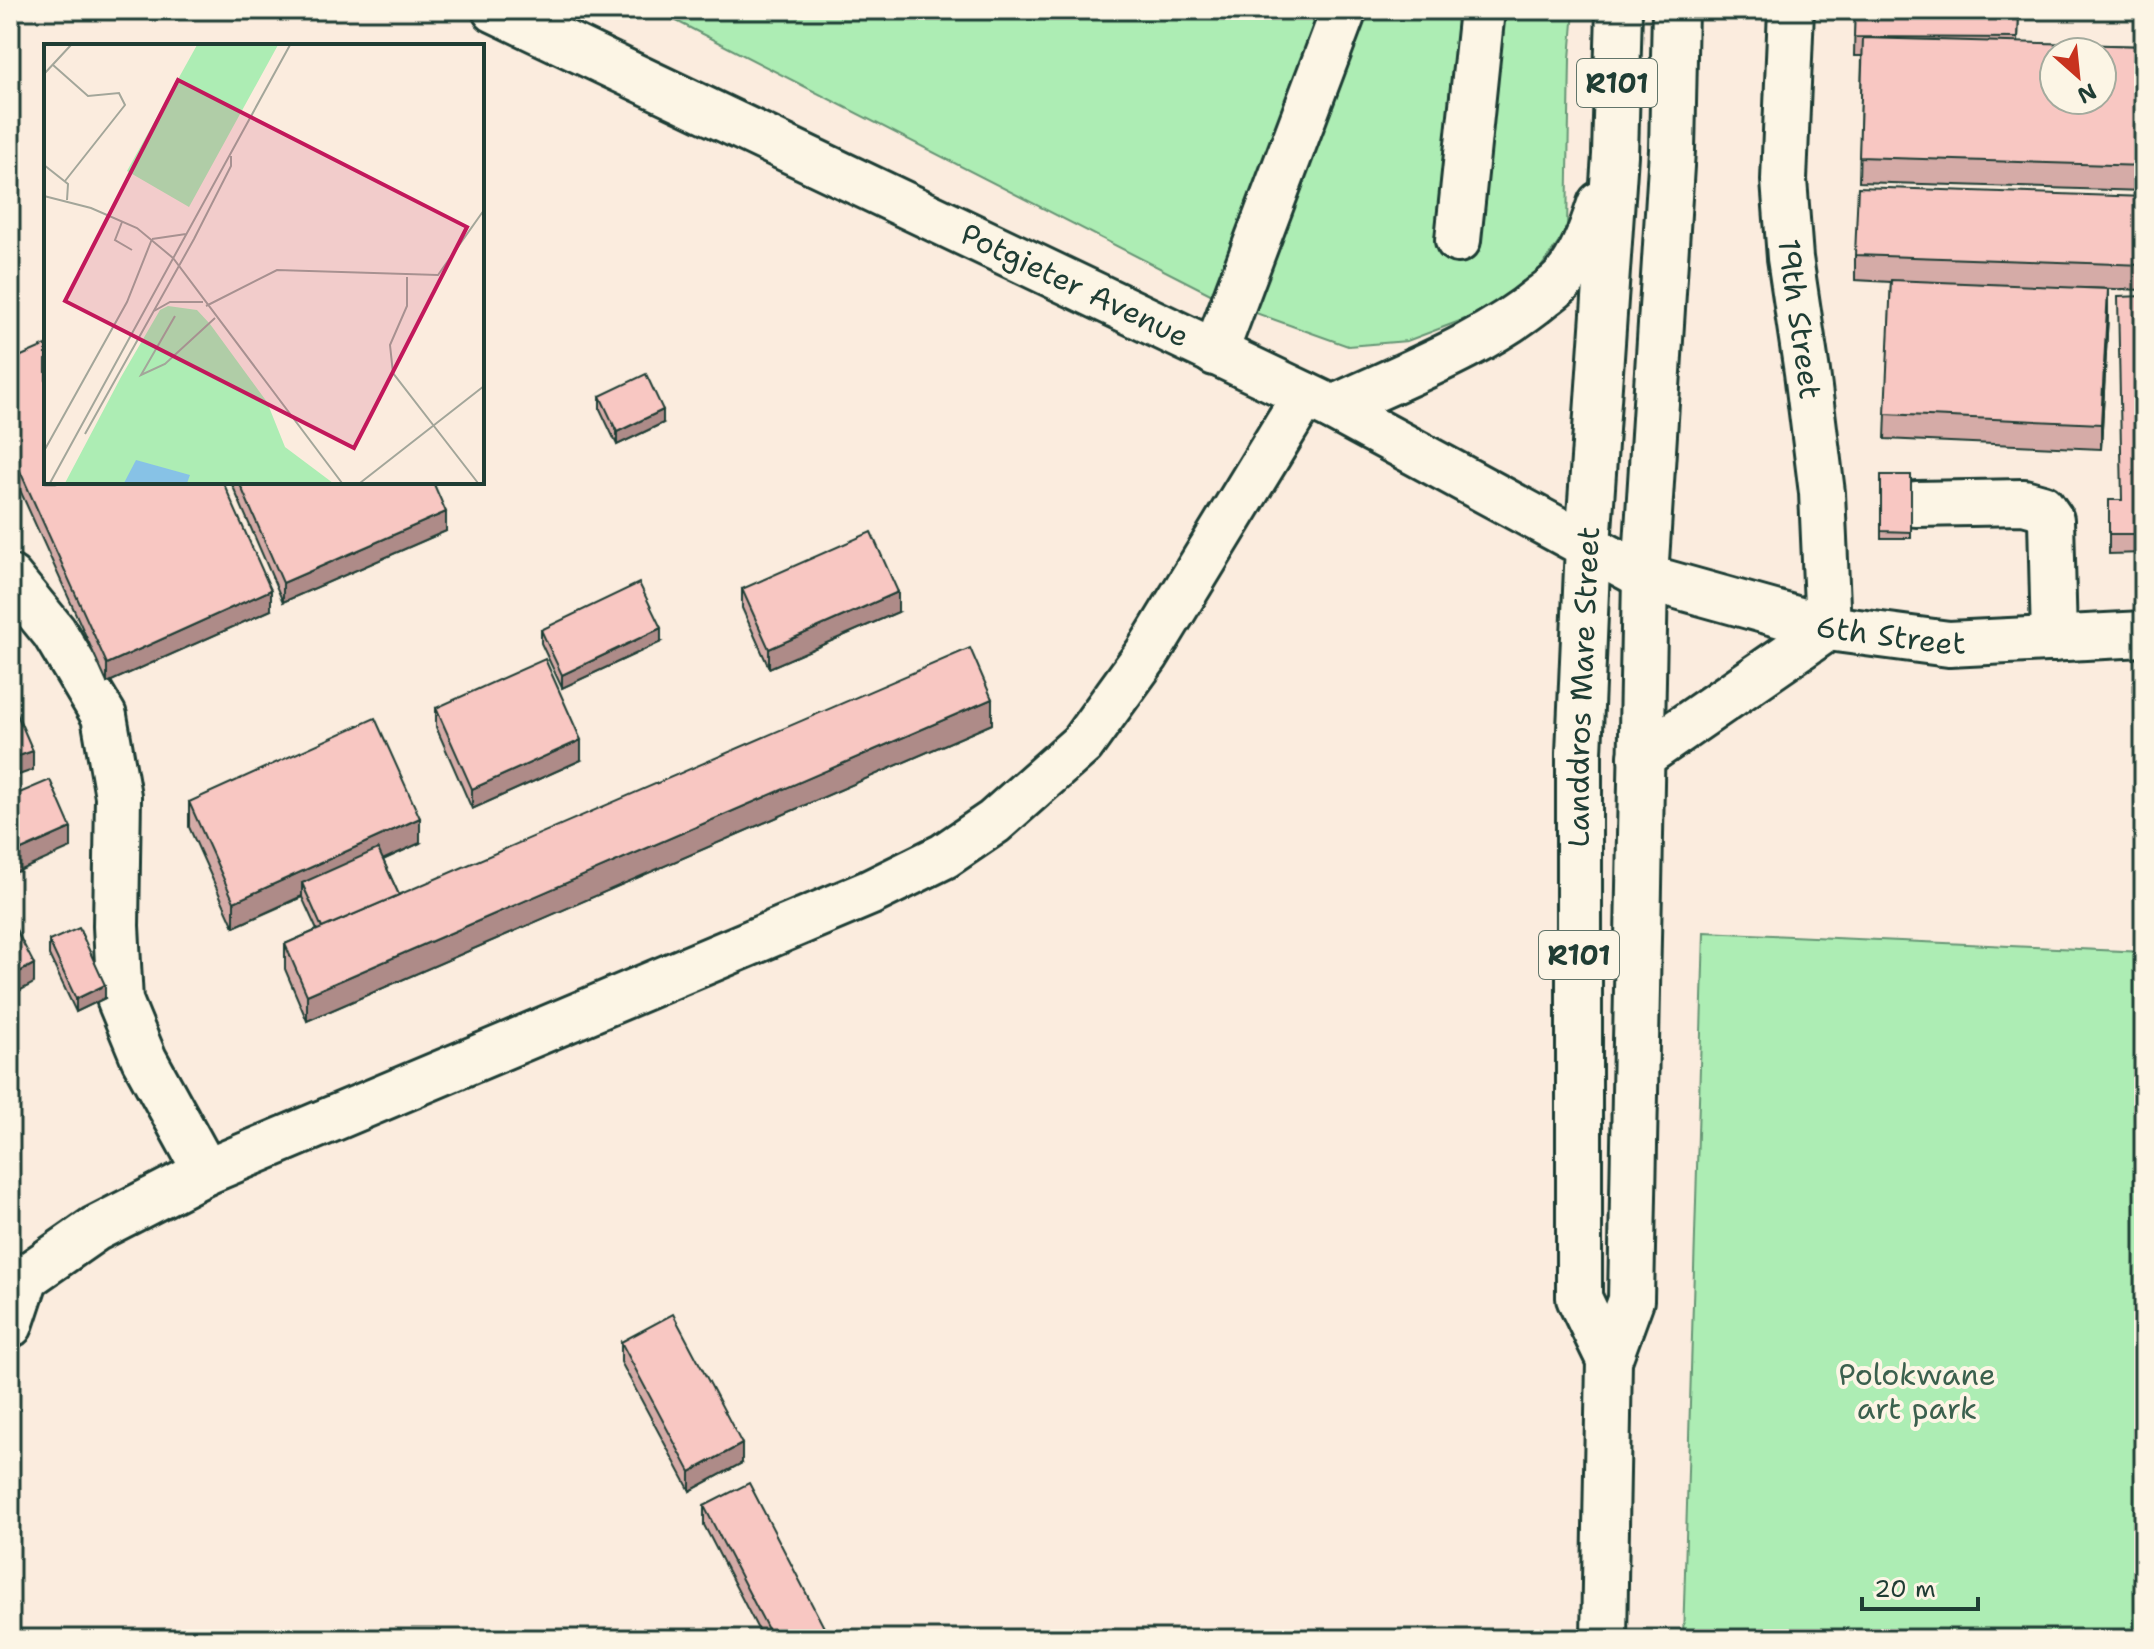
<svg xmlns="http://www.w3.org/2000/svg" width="2154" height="1649" viewBox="0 0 2154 1649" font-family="'Shantell Sans',sans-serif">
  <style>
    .park { fill: #adedb4; stroke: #669574; stroke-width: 2 }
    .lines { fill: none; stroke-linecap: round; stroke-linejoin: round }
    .minor-casing { stroke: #1f3d34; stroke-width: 50 }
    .major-casing { stroke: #1f3d34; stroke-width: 50 }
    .minor { stroke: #fcf5e5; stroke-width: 44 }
    .major { stroke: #fcf5e5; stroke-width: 44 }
    .wall { fill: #d5aba7; stroke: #1f3d34; stroke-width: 2 }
    .shaded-wall { fill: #ae8b88; stroke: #1f3d34; stroke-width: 2 }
    .building { fill: #f8c7c2; stroke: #1f3d34; stroke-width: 2; fill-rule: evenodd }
    .labels { text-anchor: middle; stroke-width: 8; stroke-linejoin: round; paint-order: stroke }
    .shield { fill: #fcf5e5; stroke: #617469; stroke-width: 2 }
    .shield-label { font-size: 28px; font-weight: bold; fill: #1f3d34 }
    .street-label { font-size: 30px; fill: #1f3d34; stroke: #fcf5e5 }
    .park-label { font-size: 30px; fill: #3b604e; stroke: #fcf5e5 }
    .inset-road { fill: none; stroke: #a3a69a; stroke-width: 2 }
    .view { fill: #c2185b; fill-opacity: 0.15; stroke: #c2185b; stroke-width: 4 }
    .inset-edge { fill: none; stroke: #1f3d34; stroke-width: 4 }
  </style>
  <rect width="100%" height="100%" fill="#fbecde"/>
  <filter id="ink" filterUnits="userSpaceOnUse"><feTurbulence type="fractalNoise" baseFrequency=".0125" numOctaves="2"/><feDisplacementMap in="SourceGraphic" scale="16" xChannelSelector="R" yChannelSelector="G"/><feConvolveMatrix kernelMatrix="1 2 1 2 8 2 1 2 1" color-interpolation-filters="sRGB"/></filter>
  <g filter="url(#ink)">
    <g class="park">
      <polygon points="655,10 1574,10 1570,59 1567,231 1533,278 1473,316 1407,341 1348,346 1228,303"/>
      <polygon points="1704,932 2144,952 2144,1639 1683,1639"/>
    </g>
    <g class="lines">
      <g class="minor-casing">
        <g id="minor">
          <path id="s1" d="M495,10L1333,408L1645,577L1828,628L1949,644L2144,634"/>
          <path id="s2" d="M1791,10L1784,180L1790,258L1807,372L1822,493L1828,628"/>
          <polyline points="1458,240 1482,10"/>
          <polyline points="1215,353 1344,10"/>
          <polyline points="1916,504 2024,502 2042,507 2051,520 2054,639"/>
          <polyline points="10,578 54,632 104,716 118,796 116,926 120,1001 144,1059 206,1172"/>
          <polyline points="10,1325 26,1277 95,1229 206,1172 869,893 944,856 994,822 1082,744 1147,654 1305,395"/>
        </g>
      </g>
      <g class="major-casing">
        <g id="major">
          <path d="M1333,408C1403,375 1483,346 1543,296C1551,290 1560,284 1566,276C1581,258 1593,226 1600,204"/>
          <polyline points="1641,757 1828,628"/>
          <path id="s3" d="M1609,1360L1579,1298V753L1588,545L1615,155L1619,10"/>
          <polyline points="1604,1639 1609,1360 1631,1300 1645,577 1672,150 1675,10"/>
        </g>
      </g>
      <use href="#minor" class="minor"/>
      <use href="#major" class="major"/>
    </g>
    <g class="wall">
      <polygon points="1855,10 2019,10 2018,43 2144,46 2144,191 1859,182 1862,56 1854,56"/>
      <polygon points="2144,197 2144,290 2086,288 2108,314 2101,449 1885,439 1891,282 1855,280 1855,255"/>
      <polygon points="2144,296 2144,553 2109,554 2109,500 2122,500"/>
      <polygon points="10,361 271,610 107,683 10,468"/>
      <polygon points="600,396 663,423 617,445 600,409"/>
      <rect x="1881" y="475" width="30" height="63"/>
      <polygon points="231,482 433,482 446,531 283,602"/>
      <polygon points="742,589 898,612 769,668 742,608"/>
      <polygon points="541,630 661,642 562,688 541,643"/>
      <polygon points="436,708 581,760 472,809 436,727"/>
      <polygon points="992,724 307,1021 285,969 285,944 317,930 302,897 234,927 189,827 189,802 420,843 383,860 399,895"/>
      <polygon points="49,941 105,998 76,1012 49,955"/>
      <polygon points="621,1342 742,1463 690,1491 621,1362"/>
      <polygon points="704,1506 830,1639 763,1639 704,1525"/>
    </g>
    <g class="shaded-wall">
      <polygon points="2108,289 2108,314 2101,449 2101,424"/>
      <polygon points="663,410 663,423 617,445 617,432"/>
      <polygon points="446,512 446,531 283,602 283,583"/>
      <polygon points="271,590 271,610 107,683 107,664"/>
      <polygon points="898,592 898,612 769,668 769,649"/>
      <polygon points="661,628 661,642 562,688 562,675"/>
      <polygon points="992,699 992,724 307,1021 307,995"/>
      <polygon points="581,740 581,760 472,809 472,789"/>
      <polygon points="33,751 33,770 10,778 10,759"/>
      <polygon points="420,818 420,843 307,894 302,883 302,896 234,927 234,902"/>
      <polygon points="71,828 71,848 10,875 10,855"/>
      <polygon points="34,964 34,983 10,996 10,977"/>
      <polygon points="105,985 105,998 76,1012 76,999"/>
      <polygon points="742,1444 742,1463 690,1491 690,1472"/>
    </g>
    <g class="building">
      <polygon points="1855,10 2019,10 2018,38 1854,37"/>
      <path d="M1863,38L2144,46V166L1859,157ZM2054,52H2102V100H2054Z"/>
      <polygon points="1858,187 2144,197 2144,265 1855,255"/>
      <polygon points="1891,280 2108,289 2101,424 1885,414"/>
      <polygon points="2144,296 2144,534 2109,534 2109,500 2122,500 2118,297"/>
      <polygon points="46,345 46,482 223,482 271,590 107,664 10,449 10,361"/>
      <polygon points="646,374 663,410 617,432 600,396"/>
      <polygon points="1881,475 1911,475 1911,532 1881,531"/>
      <polygon points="239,482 433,482 446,512 283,583"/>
      <polygon points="871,532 898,592 769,649 742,589"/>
      <polygon points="639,583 661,628 562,675 541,630"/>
      <polygon points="970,648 992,699 307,995 285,944"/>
      <polygon points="545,659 581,740 472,789 436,708"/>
      <polygon points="10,698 33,751 10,759"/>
      <polygon points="375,718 420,818 234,902 189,802"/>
      <polygon points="50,780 71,828 10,855 10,797"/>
      <polygon points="378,849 399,895 322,928 302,883"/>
      <polygon points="10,918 34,964 10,977"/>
      <polygon points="79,928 105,985 76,999 49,941"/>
      <polygon points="673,1314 742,1444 690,1472 621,1342"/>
      <polygon points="749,1483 830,1639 773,1639 704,1506"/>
    </g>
  </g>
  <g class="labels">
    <g class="shield">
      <rect x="1577" y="59" width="80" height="48" rx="6"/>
      <rect x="1539" y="931" width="80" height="48" rx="6"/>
    </g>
    <g class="shield-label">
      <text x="1617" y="93">R101</text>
      <text x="1579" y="965">R101</text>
    </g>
    <g class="street-label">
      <text dy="10" stroke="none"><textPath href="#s1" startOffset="642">Potgieter Avenue</textPath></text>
      <text dy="10" stroke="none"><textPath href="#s2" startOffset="310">19th Street</textPath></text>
      <text dy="10" stroke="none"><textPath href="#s1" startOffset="1536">6th Street</textPath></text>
      <text dy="10" stroke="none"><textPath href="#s3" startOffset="680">Landdros Mare Street</textPath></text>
    </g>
    <g class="park-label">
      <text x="1917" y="1385">Polokwane<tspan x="1917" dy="34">art park</tspan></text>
    </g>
  </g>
  <g transform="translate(44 44)">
    <rect width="440" height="440" fill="#fbecde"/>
    <path d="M153,1H234L145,163L83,127ZM124,262L153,266L166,280L223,358L241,403L289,439H21L77,333L116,266Z" fill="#adedb4"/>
    <path d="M92,416L146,431L143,439H80Z" fill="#87c2e6"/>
    <path class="inset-road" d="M9,21L44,52L75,49L81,61L21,137M0,30L27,1M0,121L24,140L23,156M0,152L47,164L93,184L129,214L298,439M78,178L71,196L88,206M108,195L142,190M363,233V262L346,301L349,329L434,439M162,262L233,226L394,231L440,166M110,267L126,258H159M131,272L97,331L121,320L171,274M41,390L150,195L187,122V112M0,407L83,258L108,195M6,439L246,1M316,439L440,342"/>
    <path class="view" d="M134,36L423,183L310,404L21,257Z"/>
    <rect width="440" height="440" class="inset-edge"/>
  </g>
  <rect width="2154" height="1649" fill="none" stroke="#fcf5e5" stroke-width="40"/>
  <rect x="20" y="20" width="2114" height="1609" fill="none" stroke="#1f3d34" stroke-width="3" filter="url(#ink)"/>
  <g transform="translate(2078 76) rotate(153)"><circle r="38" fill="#fcf5e5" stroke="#a4ab9e" stroke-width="2"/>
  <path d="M0-6L14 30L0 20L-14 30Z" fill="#c8321e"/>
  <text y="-12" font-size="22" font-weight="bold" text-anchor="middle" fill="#1f3d34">N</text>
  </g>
  <path d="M1862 1597v12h116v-12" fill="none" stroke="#1f3d34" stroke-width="4"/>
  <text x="1874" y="1597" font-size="24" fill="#1f3d34" stroke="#fcf5e5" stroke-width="6" paint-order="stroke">20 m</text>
</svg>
